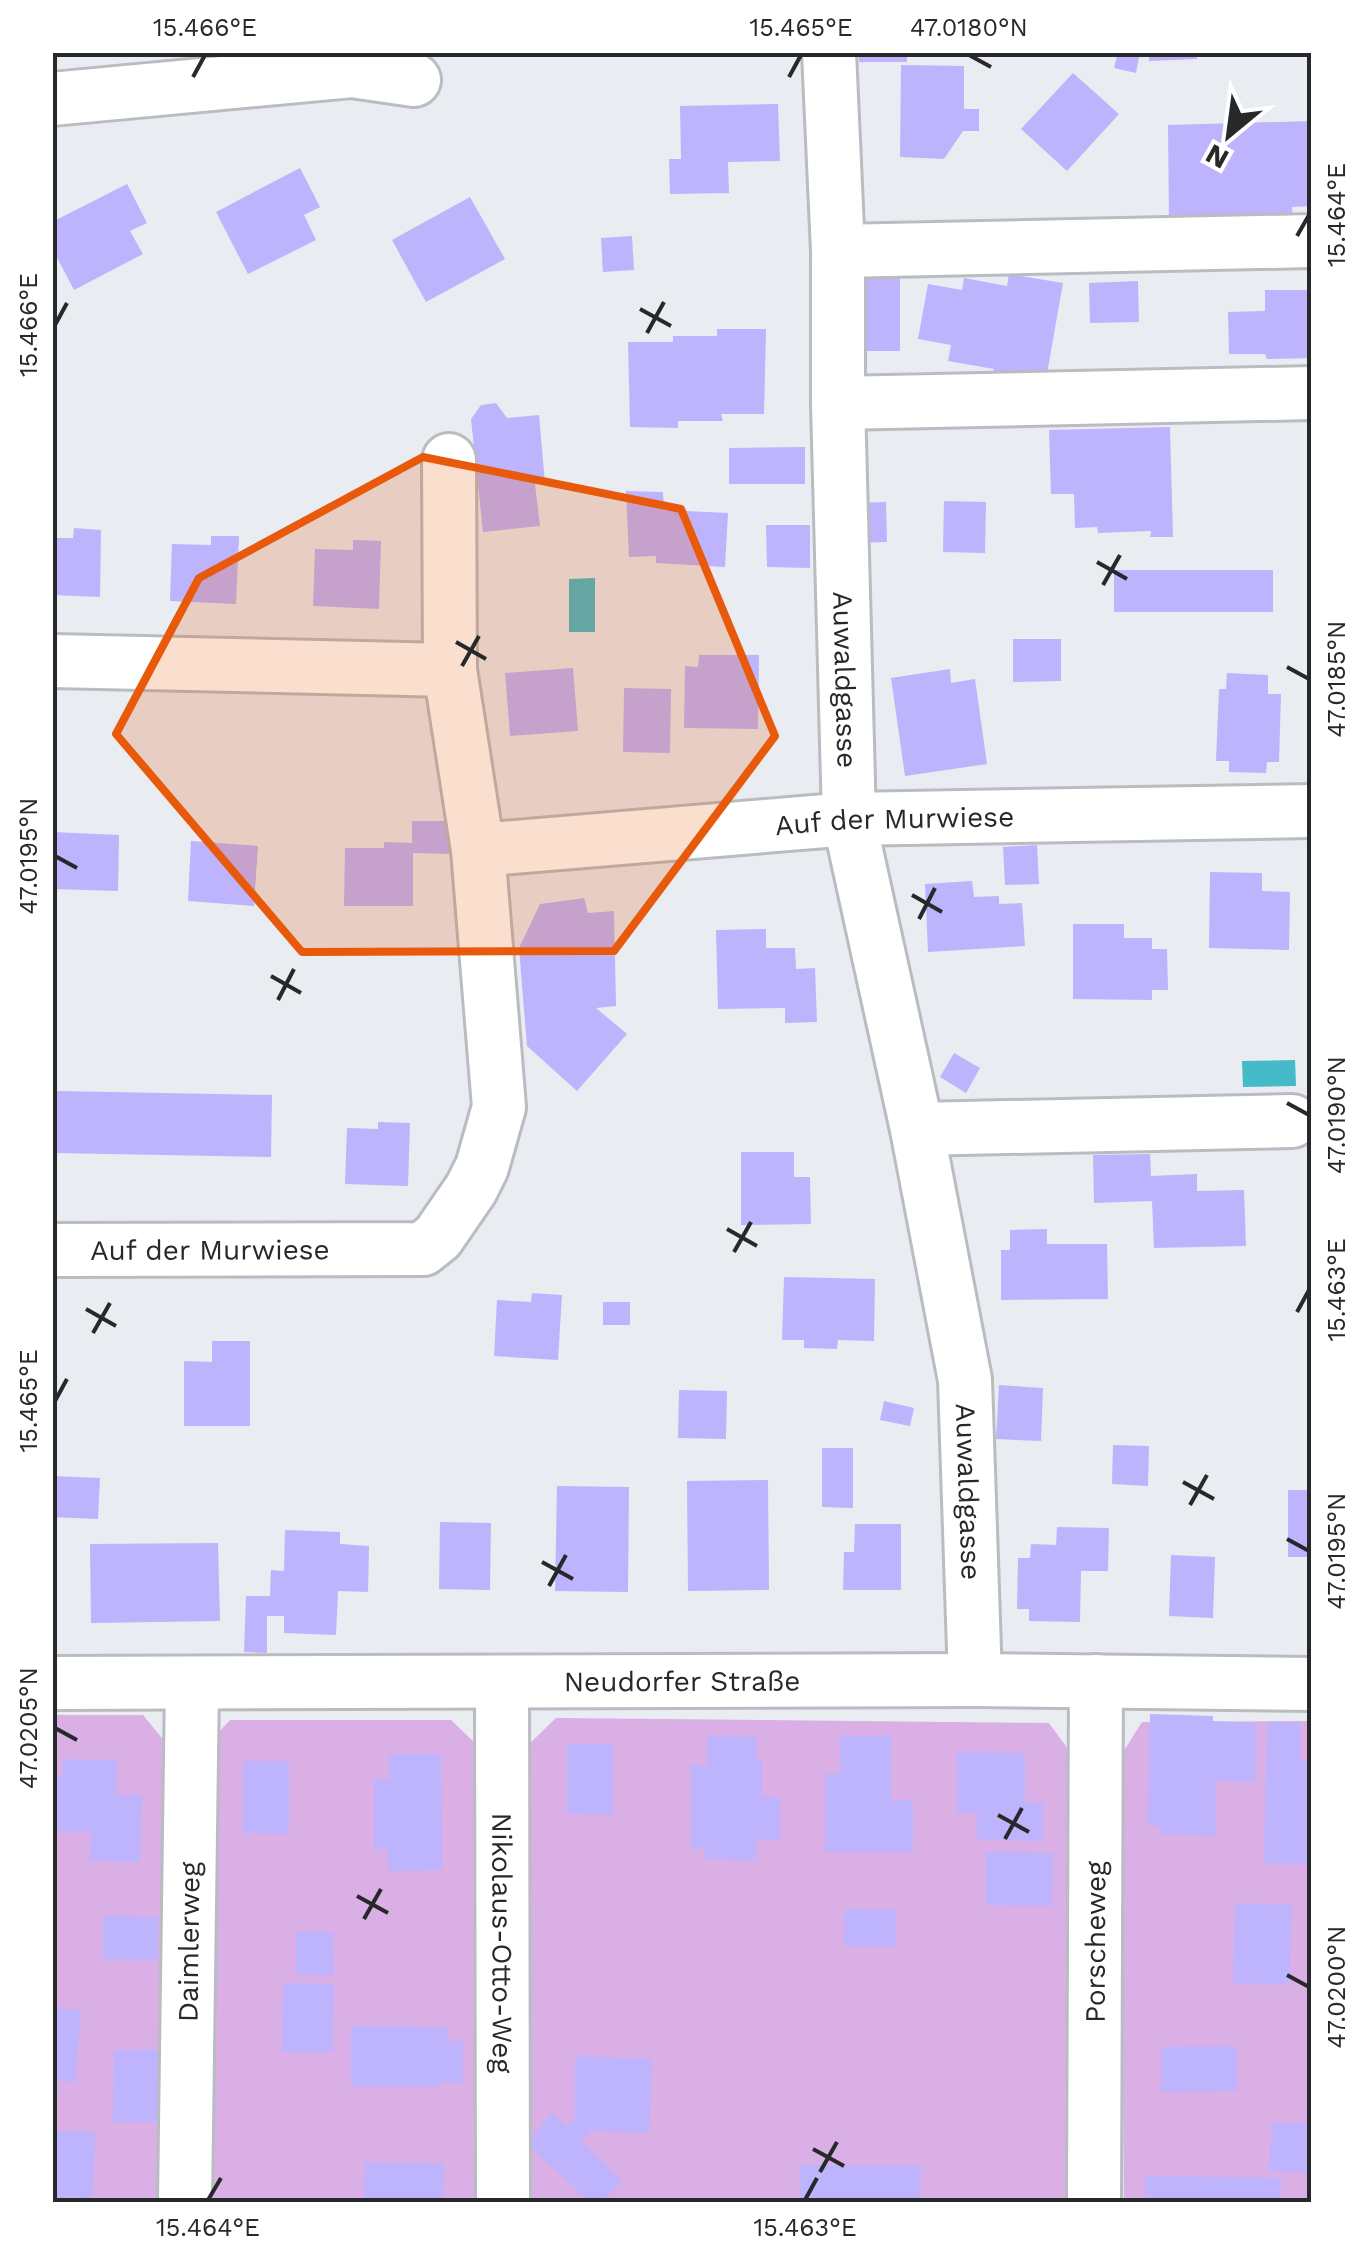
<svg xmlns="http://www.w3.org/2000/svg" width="1364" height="2255" viewBox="0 0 1364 2255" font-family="'Work Sans',sans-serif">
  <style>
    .green { fill: #d9afe6 }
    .water { fill: #45bac8 }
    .building { fill: #beb3fd }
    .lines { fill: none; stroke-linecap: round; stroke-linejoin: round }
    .minor-casing { stroke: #b9bcc1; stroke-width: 58 }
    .minor { stroke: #fff; stroke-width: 52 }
    .marked { fill: #e8590c; fill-opacity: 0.2; stroke: #e8590c; stroke-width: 8; stroke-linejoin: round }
    .ticks { fill: none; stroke: #27282a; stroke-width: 4 }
    .labels { text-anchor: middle; stroke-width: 10; stroke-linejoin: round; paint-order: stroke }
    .street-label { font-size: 28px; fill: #27282a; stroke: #fff }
    .neatline { fill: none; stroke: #27282a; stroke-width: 4 }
    .ticks-label { font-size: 25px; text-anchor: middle; fill: #27282a }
  </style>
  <rect width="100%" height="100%" fill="#e9ecf1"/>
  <g class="green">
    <polygon points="52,1715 143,1715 170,1748 165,2202 53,2202"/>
    <polygon points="556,1718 1049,1723 1073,1756 1071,2171 1066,2202 528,2202 525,1748"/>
    <polygon points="230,1720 451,1720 474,1742 477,2202 204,2202 207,1745"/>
    <polygon points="1311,1721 1311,2202 1124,2202 1120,1757 1142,1722"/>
  </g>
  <g class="water">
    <polygon points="595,578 595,632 569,632 569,579"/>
    <polygon points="1295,1060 1296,1086 1243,1087 1242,1061"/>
  </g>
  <g class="building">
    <rect x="859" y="52" width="48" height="10"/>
    <polygon points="1118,52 1140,52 1136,73 1114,68"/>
    <polygon points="1149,52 1197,52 1197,59 1149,61"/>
    <polygon points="901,65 964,66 964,109 979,109 979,131 963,131 944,159 900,157"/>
    <polygon points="1073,73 1119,114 1067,171 1021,129"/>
    <polygon points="778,104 780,161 728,162 729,193 670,194 669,159 681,159 680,106"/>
    <polygon points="1312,121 1312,206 1292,207 1293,223 1169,223 1168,125"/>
    <polygon points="300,168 320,207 304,215 316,240 248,274 216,212"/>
    <polygon points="127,184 147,223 130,231 143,254 74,290 52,248 52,222"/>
    <polygon points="470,197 505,259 426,302 392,240"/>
    <polygon points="632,236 634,270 603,272 601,238"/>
    <rect x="862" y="268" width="38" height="83"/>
    <polygon points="1009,274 1063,283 1045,385 992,375 994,369 948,361 951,345 918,339 928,284 962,290 964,278 1007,286"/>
    <polygon points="1138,281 1139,322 1090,323 1089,283"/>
    <polygon points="1265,290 1312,290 1312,358 1267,359 1265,354 1229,354 1228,312 1265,311"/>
    <polygon points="717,329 766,329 764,414 721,414 723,421 678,421 678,428 630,427 628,342 673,342 673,336 717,336"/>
    <polygon points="496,403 507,418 539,415 545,483 535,484 540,526 483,532 471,419 481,405"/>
    <polygon points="1170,427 1173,537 1150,537 1151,531 1098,533 1097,527 1075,528 1074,494 1051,494 1049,430"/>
    <polygon points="805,447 805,484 729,484 729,448"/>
    <polygon points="626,491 663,492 664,510 728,513 725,567 656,563 656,556 629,557"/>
    <polygon points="944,501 986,502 985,553 943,552"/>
    <polygon points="886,502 887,542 855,543 854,503"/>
    <polygon points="766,525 810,525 810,568 767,567"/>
    <polygon points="74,528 101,530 100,597 52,595 52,538 73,538"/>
    <polygon points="211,536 239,536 236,604 170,601 172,544 211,545"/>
    <polygon points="353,540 381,541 379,609 313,606 315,549 353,550"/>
    <rect x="1114" y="570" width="159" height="42"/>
    <polygon points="1013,639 1061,639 1061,681 1013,682"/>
    <polygon points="699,655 759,655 758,729 684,728 685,666 698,667"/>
    <polygon points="573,668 578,731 510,736 505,673"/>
    <polygon points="950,669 951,683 975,679 987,764 905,776 891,678"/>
    <polygon points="1227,673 1268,675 1268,694 1281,694 1279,762 1267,762 1266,773 1229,772 1229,761 1216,761 1219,689 1226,689"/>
    <polygon points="624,688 671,689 670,753 623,752"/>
    <polygon points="412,821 454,821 453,854 413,853 413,906 344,906 345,848 384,848 384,842 412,843"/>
    <polygon points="53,832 119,835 118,891 52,889"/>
    <polygon points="191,841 258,846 254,906 188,901"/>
    <polygon points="1037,845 1039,884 1005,885 1003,847"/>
    <polygon points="1210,872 1262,873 1262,891 1290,892 1289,950 1209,948"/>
    <polygon points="972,881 974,897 999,896 999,904 1022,903 1025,946 928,952 925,884"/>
    <polygon points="584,898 588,913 614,911 616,1006 596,1008 627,1034 577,1091 527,1046 519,948 540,904"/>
    <polygon points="1073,924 1124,924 1124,938 1152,938 1152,949 1167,949 1168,990 1152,990 1152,1000 1073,999"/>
    <polygon points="766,929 766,948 795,948 796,969 815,968 817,1022 785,1023 785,1008 718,1009 716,930"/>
    <polygon points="954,1053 980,1068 966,1093 940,1077"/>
    <polygon points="57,1091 272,1095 271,1157 56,1153"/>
    <polygon points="378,1122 410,1123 408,1186 345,1184 347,1128 378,1129"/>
    <polygon points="741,1152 794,1152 794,1177 810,1177 811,1224 741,1225"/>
    <polygon points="1150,1154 1151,1176 1197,1174 1197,1191 1244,1190 1246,1246 1154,1248 1152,1201 1094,1203 1093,1155"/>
    <polygon points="1047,1229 1047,1244 1107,1244 1108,1299 1001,1300 1001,1250 1010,1250 1010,1230"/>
    <polygon points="784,1277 875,1279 874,1341 838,1340 837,1349 804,1348 804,1340 782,1340"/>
    <polygon points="532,1293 562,1295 558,1360 494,1356 497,1300 531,1302"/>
    <rect x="603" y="1302" width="27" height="23"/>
    <polygon points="212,1341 250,1341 250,1426 184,1426 184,1361 212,1362"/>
    <polygon points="999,1385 1043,1388 1041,1441 996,1439"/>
    <polygon points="679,1390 727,1391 726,1439 678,1438"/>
    <polygon points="884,1401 914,1408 910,1426 880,1420"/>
    <polygon points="1113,1445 1149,1446 1148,1486 1112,1484"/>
    <polygon points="822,1448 853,1448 853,1508 822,1507"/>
    <polygon points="52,1476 100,1478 98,1519 52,1517"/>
    <polygon points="768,1480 769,1590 688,1591 687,1481"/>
    <polygon points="557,1486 629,1487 628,1592 555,1591"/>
    <rect x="1288" y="1490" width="24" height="67"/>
    <polygon points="440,1522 491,1523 490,1590 439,1589"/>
    <polygon points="855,1524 901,1524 901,1590 843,1590 844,1552 854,1552"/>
    <polygon points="1057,1527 1109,1528 1108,1571 1081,1571 1080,1622 1029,1621 1029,1609 1017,1609 1018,1558 1030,1558 1031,1544 1056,1545"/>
    <polygon points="285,1530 340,1532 340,1544 369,1546 368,1592 338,1591 336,1635 284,1633 284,1616 267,1616 267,1653 244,1652 246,1596 270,1596 271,1570 284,1571"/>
    <polygon points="218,1543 220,1621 91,1623 90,1544"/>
    <polygon points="1171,1555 1215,1557 1213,1618 1169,1616"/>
    <polygon points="1150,1714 1213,1716 1213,1721 1256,1723 1255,1782 1216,1781 1215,1836 1159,1834 1159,1826 1148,1825"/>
    <polygon points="1267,1722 1300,1723 1300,1760 1312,1760 1312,1864 1264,1863"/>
    <polygon points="707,1736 757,1737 757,1761 762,1760 762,1797 780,1798 780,1840 756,1839 756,1860 705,1859 705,1849 691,1849 691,1765 707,1765"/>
    <polygon points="840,1736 891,1736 891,1800 913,1800 913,1852 825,1852 825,1774 840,1774"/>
    <polygon points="567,1744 613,1744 613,1815 567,1814"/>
    <polygon points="957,1752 1025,1753 1025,1803 1043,1803 1043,1841 977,1839 977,1813 957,1813"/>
    <polygon points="389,1754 441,1754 442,1870 388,1871 388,1849 374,1849 374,1779 389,1779"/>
    <polygon points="63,1759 117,1760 116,1795 142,1795 140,1862 90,1861 91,1832 52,1831 52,1777 62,1778"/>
    <polygon points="243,1761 289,1761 289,1834 243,1833"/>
    <polygon points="986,1852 1053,1853 1052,1906 986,1905"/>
    <polygon points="1235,1903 1292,1905 1289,1985 1233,1983"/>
    <polygon points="845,1909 896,1910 895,1947 844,1946"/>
    <polygon points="103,1916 158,1917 158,1960 103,1959"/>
    <polygon points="296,1932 333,1932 334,1975 296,1975"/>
    <polygon points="283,1983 334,1984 333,2052 282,2052"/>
    <polygon points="52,2008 81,2010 75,2082 52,2080"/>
    <polygon points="351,2026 447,2027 447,2041 463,2041 463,2083 440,2083 440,2087 351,2087"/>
    <polygon points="1237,2046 1237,2091 1161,2092 1161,2047"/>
    <polygon points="114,2050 158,2050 157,2122 113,2122"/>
    <polygon points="575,2056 652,2059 649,2132 591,2131 581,2141 622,2181 602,2202 590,2202 526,2143 552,2113 567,2126 575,2119"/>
    <polygon points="1272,2122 1312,2124 1312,2173 1269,2171"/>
    <polygon points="52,2131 95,2132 93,2198 52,2197"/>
    <polygon points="365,2162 444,2164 443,2202 364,2202"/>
    <polygon points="800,2165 921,2166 920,2202 799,2202"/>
    <polygon points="1145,2176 1281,2178 1281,2202 1145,2202"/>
  </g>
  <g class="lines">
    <g class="minor-casing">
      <g id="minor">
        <path id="s1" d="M829,52L838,251V403L849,819L917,1129L965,1380L975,1680"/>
        <polyline points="52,99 352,71 414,80"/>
        <polyline points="838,251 1312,241"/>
        <polyline points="838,403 1312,393"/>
        <polyline points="449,460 450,670"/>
        <path id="s2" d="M52,661L450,670L478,850L849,819L1312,811"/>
        <polyline points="917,1129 1292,1121"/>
        <path id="s3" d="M52,1250L423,1249L438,1237L471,1189L482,1167L499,1107L478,850"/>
        <path id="s4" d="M52,1683L975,1680L1312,1684"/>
        <path id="s5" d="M502,1683L503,2202"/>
        <path id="s6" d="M185,2202L192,1683"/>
        <path id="s7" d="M1094,2202L1096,1681"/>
      </g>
    </g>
    <use href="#minor" class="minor"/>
  </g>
  <path class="marked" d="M423,457L681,509L775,736L614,951L302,952L116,734L199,578Z"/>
  <path class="ticks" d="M969,55L991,67M193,77L205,55M789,77L801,55M1297,236L1309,215M640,309L671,326M55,325L67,303M647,333L664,302M1097,562L1127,579M1103,585L1120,555M456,642L486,659M462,666L479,636M1287,667L1309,679M55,856L77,868M912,895L942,912M919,919L935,888M271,976L301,993M278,1000L294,969M1287,1103L1309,1115M727,1229L757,1246M734,1252L751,1222M86,1309L116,1326M1297,1312L1309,1290M93,1333L110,1303M55,1401L67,1379M1183,1482L1214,1499M1190,1505L1207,1475M1287,1539L1309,1551M542,1562L573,1579M549,1586L566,1555M55,1728L77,1740M998,1815L1029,1832M1005,1839L1022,1808M357,1896L388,1913M364,1919L381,1889M1287,1975L1309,1987M813,2149L844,2166M820,2172L837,2142M208,2200L221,2178M805,2200L817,2178"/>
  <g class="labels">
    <g class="street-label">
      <text dy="10" stroke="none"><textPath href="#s1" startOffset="628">Auwaldgasse</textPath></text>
      <text dy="10" stroke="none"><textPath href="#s2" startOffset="998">Auf der Murwiese</textPath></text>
      <text dy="10" stroke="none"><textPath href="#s3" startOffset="158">Auf der Murwiese</textPath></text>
      <text dy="10" stroke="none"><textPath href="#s1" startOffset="1452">Auwaldgasse</textPath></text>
      <text dy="10" stroke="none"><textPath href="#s4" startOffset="630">Neudorfer Straße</textPath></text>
      <text dy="10" stroke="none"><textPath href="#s7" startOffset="260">Porscheweg</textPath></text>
      <text dy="10" stroke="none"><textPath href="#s6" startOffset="260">Daimlerweg</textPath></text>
      <text dy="10" stroke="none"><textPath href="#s5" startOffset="260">Nikolaus-Otto-Weg</textPath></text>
    </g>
  </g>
  <rect width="1364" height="2255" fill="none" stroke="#ffffff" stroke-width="110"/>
  <g transform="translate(1229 135) rotate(209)" stroke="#ffffff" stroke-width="8" paint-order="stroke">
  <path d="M0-8L18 38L0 25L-18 38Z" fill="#27282a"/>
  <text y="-15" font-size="28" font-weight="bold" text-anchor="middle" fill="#27282a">N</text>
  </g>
  <rect x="55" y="55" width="1254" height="2145" class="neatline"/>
  <g class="ticks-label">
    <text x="205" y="36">15.466°E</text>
    <text x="801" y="36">15.465°E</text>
    <text x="969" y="36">47.0180°N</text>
    <text transform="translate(1336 215) rotate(-90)" y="9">15.464°E</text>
    <text transform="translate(28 325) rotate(-90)" y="9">15.466°E</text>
    <text transform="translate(1336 679) rotate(-90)" y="9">47.0185°N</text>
    <text transform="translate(28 856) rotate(-90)" y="9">47.0195°N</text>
    <text transform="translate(1336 1115) rotate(-90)" y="9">47.0190°N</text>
    <text transform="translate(1336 1290) rotate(-90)" y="9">15.463°E</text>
    <text transform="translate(28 1401) rotate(-90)" y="9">15.465°E</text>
    <text transform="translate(1336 1551) rotate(-90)" y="9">47.0195°N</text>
    <text transform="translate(28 1728) rotate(-90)" y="9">47.0205°N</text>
    <text transform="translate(1336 1987) rotate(-90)" y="9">47.0200°N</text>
    <text x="208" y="2236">15.464°E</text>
    <text x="805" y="2236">15.463°E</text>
  </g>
</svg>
